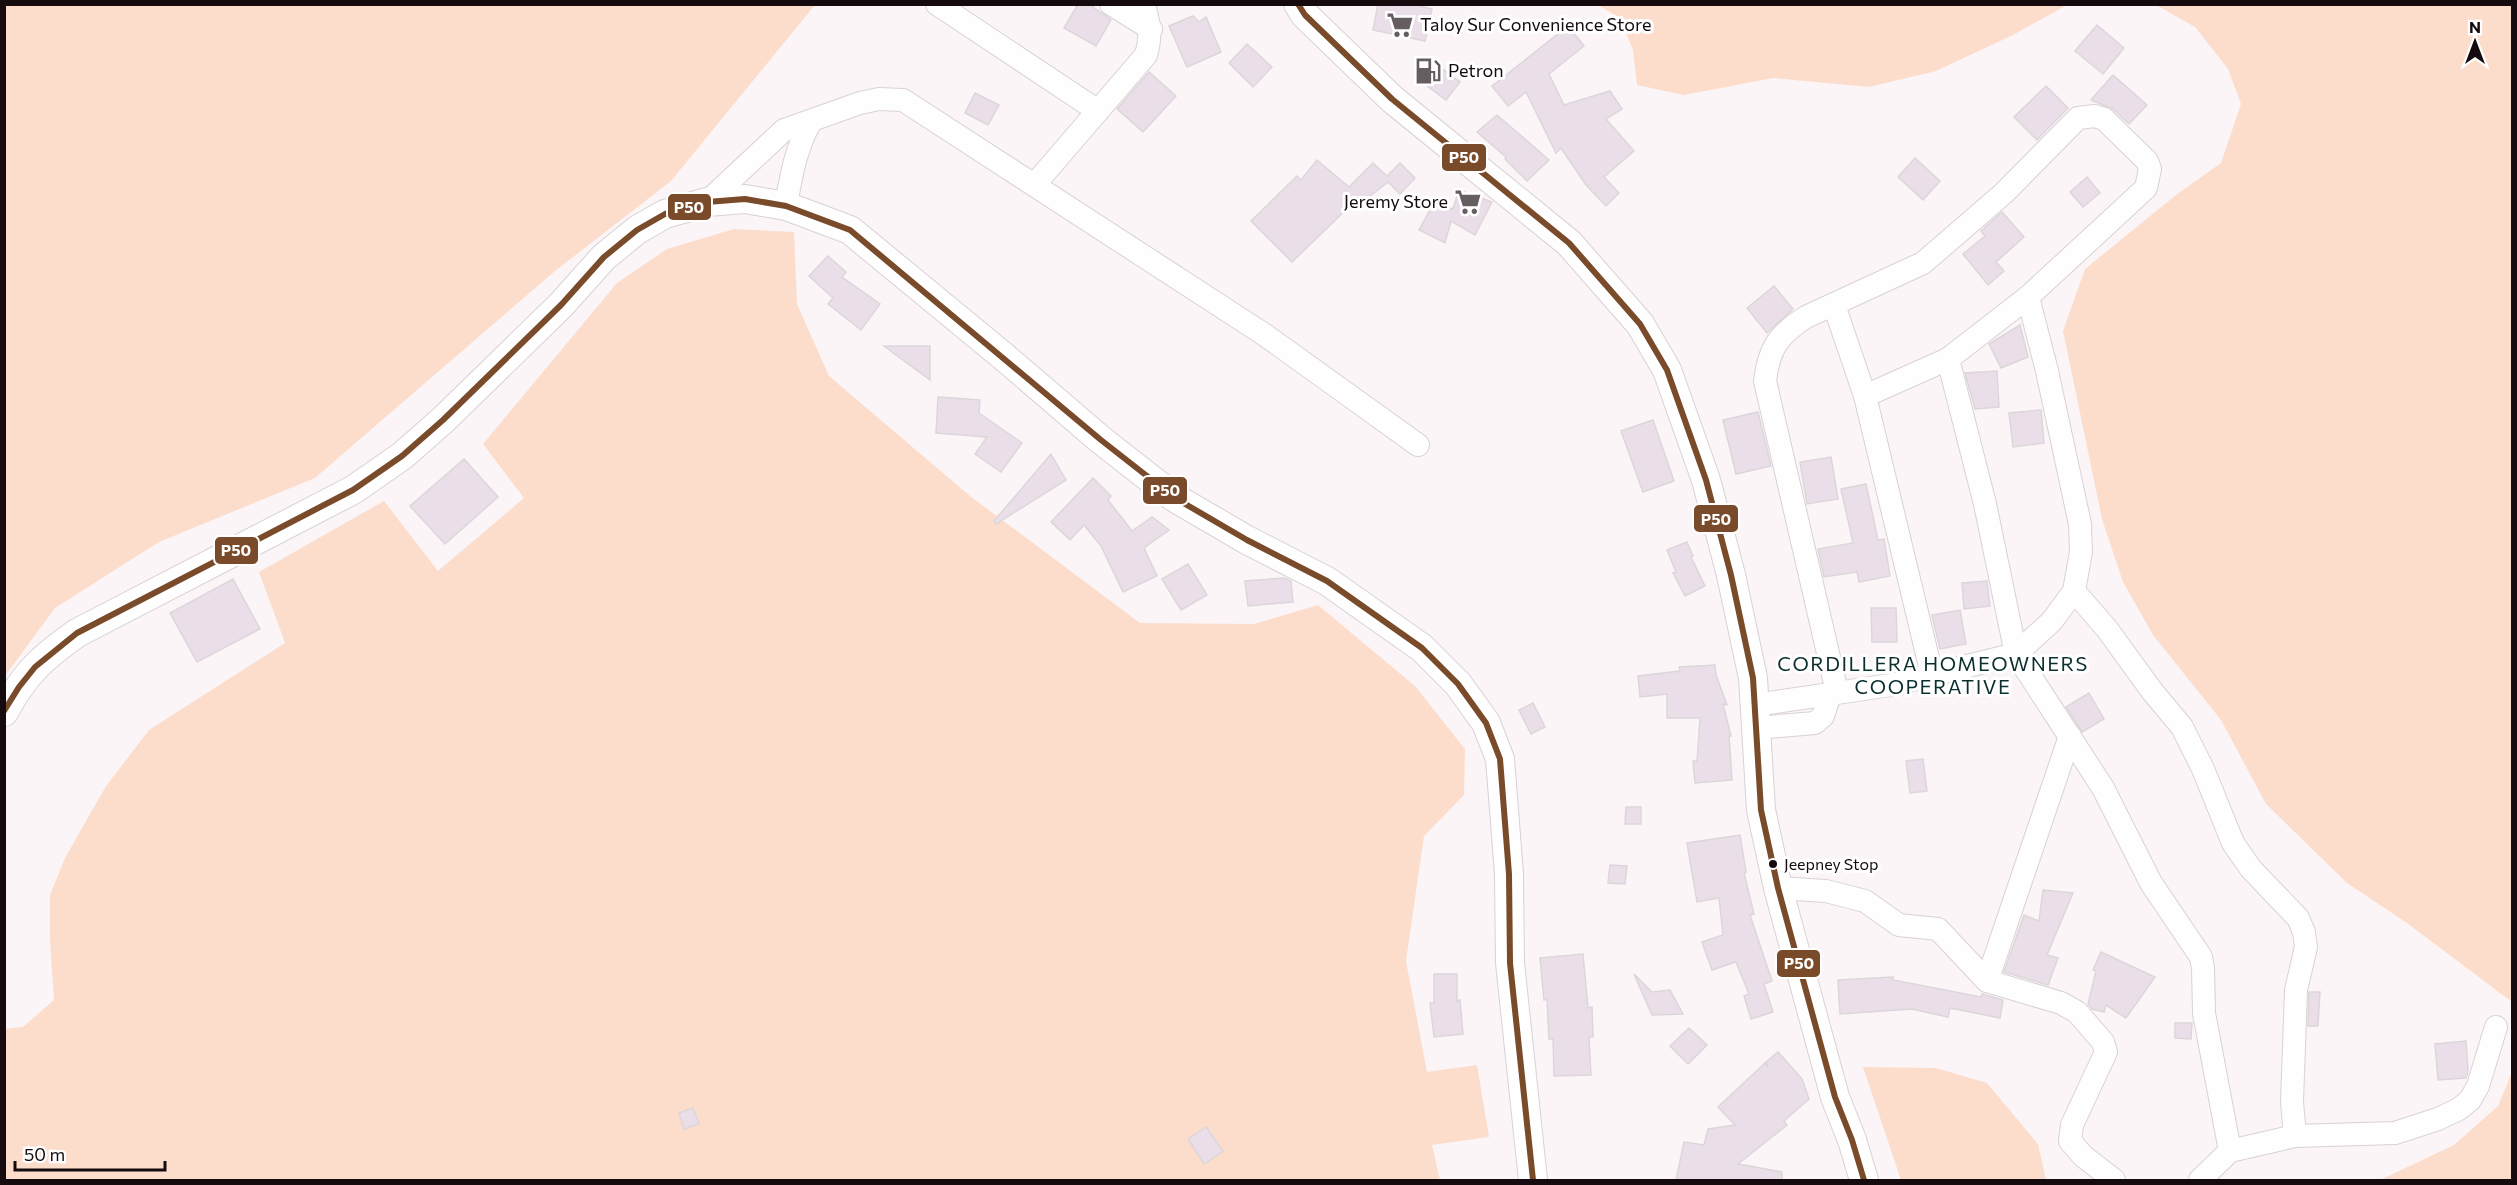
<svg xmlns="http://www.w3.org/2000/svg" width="2517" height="1185" viewBox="0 0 2517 1185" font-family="Commissioner,sans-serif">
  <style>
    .green { fill: #fcddcc }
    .building { fill: #eadfe9; stroke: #dcd6da; stroke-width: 1.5 }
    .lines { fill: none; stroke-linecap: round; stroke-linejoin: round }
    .minor-casing { stroke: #d9d1d4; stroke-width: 24 }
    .major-casing { stroke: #d9d1d4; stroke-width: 30 }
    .minor { stroke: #fefefe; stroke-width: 22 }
    .major { stroke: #fefefe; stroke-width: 28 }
    .bus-1-casing { stroke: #fff; stroke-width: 10 }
    .bus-1 { stroke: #7a4b2a; stroke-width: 6 }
    .bus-dot { fill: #150b0f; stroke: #fff; stroke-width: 2 }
    .labels { text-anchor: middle; stroke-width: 6; stroke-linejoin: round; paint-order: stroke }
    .bus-label { font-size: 16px; fill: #150b0f; stroke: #fff; text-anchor: start }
    .poi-label { font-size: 18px; fill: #150b0f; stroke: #fff; text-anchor: start }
    .neighbourhood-label { font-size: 20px; letter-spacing: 1.5px; fill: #0b2f31; stroke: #fff }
    .line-badge { stroke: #fff; stroke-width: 2 }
    .badge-label { font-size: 16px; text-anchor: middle; font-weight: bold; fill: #fff }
  </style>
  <rect width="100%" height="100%" fill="#fbf5f7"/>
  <g class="green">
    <polygon points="5,4 815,4 815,5 671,181 555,271 315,478 159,542 55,608 5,676"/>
    <polygon points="1598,5 2067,5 2013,35 1936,71 1869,87 1773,78 1684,95 1637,85 1633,50 1620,18"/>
    <polygon points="2156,5 2512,5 2512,1002 2407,923 2347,883 2266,804 2221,720 2153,635 2123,582 2102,519 2063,331 2085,269 2176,195 2221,163 2241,104 2228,69 2195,27"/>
    <polygon points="734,229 794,232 797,304 829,376 970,496 1140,623 1254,624 1318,605 1415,686 1465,749 1464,795 1424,836 1406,961 1427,1072 1477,1065 1489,1137 1432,1145 1440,1180 5,1180 4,1029 23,1027 54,1000 50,941 50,895 65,858 106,786 149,730 285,643 259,572 384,501 438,571 524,498 483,444 617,283 667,249"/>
    <polygon points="1863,1067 1936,1068 1987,1083 2038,1144 2046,1180 1901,1180"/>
    <polygon points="2512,1072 2512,1180 2380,1180 2454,1145 2498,1106"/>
  </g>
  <g class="building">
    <polygon points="1078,4 1089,4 1111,20 1096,46 1064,28"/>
    <polygon points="1378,4 1412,4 1432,9 1425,41 1373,30"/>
    <polygon points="1193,16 1199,22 1206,17 1221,52 1187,67 1169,26"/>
    <polygon points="2097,25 2124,48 2103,74 2075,51"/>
    <polygon points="1568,26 1584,46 1549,74 1564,105 1610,91 1622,109 1606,119 1634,151 1604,177 1619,193 1606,206 1586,185 1561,148 1556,153 1526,92 1508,106 1492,86"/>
    <polygon points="1247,44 1272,67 1253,87 1229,63"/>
    <polygon points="1440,67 1460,82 1446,100 1426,85"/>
    <polygon points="1149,72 1176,96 1143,132 1117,109"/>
    <polygon points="2113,75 2147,105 2129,124 2113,109 2091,100"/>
    <polygon points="2046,86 2068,108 2037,140 2014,117"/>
    <polygon points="975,93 999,105 988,125 965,113"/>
    <polygon points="1497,115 1549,160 1527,181 1505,159 1506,157 1477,132"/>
    <polygon points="1915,158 1940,181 1923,200 1898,177"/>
    <polygon points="1317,160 1349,187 1373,163 1387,176 1400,163 1415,178 1400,194 1388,182 1355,208 1352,204 1292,262 1251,221 1297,176 1301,180"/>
    <polygon points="2087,177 2100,193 2083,207 2070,192"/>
    <polygon points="1459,190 1492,202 1475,235 1451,221 1445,243 1419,230 1434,203 1453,209"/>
    <polygon points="2002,212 2024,237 1996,262 2004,271 1988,285 1963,254 1985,236 1981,231"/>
    <polygon points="828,256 846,272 842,277 880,304 861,330 828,304 833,298 809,276"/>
    <polygon points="1774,286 1793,309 1767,333 1747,308"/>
    <polygon points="2020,325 2028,357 2001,368 1989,344"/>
    <polygon points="884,346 930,346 930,380"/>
    <polygon points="1997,371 1999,407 1975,409 1965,373"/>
    <polygon points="938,397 980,400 979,413 1022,443 1001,472 975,454 987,437 936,433"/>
    <polygon points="2041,410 2044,443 2013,447 2009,413"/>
    <polygon points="1758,412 1771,466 1736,474 1723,420"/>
    <polygon points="1653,420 1674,481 1643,492 1621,431"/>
    <polygon points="1051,454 1066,480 996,524 994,521"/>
    <polygon points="1831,457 1838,499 1807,504 1800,462"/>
    <polygon points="464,459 498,497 445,544 410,506"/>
    <polygon points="1093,478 1111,496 1108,500 1132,531 1152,517 1169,530 1144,548 1157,576 1123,592 1101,546 1084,525 1070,540 1051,522"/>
    <polygon points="1866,484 1878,540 1884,539 1890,576 1859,582 1857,572 1824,577 1818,549 1853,543 1841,489"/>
    <polygon points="1687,542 1693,556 1691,557 1705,586 1685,596 1673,573 1676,572 1667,550"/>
    <polygon points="1188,564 1207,595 1181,610 1162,579"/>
    <polygon points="1284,578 1291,581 1293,602 1248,606 1245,581"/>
    <polygon points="233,579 260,629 197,662 170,613"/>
    <polygon points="1987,581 1990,606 1964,609 1962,583"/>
    <polygon points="1871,608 1896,608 1897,642 1872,642"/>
    <polygon points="1960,610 1966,644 1940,649 1932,615"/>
    <polygon points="1715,665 1716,675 1727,705 1723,704 1731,736 1729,736 1732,780 1695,783 1693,761 1697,761 1700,718 1667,718 1667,694 1640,697 1638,676 1680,671 1679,667"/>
    <polygon points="2089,693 2104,719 2082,732 2066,707"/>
    <polygon points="1533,703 1545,727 1531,734 1519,710"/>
    <polygon points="1923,759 1927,791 1910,793 1906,761"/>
    <polygon points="1626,807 1641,807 1641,824 1625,824"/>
    <polygon points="1740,835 1746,872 1744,873 1754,914 1750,915 1772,981 1764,984 1773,1012 1751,1019 1744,996 1749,994 1736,962 1712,970 1702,942 1723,935 1719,898 1697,902 1687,843"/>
    <polygon points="1610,865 1627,866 1625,884 1608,883"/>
    <polygon points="2043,890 2073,893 2047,955 2058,958 2048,985 2004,972 2024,915 2039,921"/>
    <polygon points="2101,952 2155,977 2126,1018 2106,1005 2104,1012 2092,1009 2088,1004 2096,971 2093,970"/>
    <polygon points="1583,954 1588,1008 1592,1007 1593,1037 1589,1037 1591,1075 1554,1076 1553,1039 1549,1039 1547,999 1544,1000 1540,958"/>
    <polygon points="1434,974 1457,974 1457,1001 1460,1000 1463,1034 1434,1037 1430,1003 1434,1003"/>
    <polygon points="1634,974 1652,992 1670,990 1683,1014 1652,1015"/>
    <polygon points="1893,977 1893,980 1981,997 1982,994 2003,1000 2000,1018 1950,1008 1948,1017 1912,1009 1840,1014 1838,980"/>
    <polygon points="2309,992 2320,992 2318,1026 2308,1026"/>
    <polygon points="2175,1023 2192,1023 2191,1039 2175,1038"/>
    <polygon points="1689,1028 1707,1045 1688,1064 1670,1046"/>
    <polygon points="2466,1041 2468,1071 2466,1078 2438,1080 2435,1044"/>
    <polygon points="1778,1052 1802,1079 1809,1099 1784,1121 1787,1125 1738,1164 1782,1172 1782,1180 1676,1180 1684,1142 1704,1145 1708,1129 1735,1125 1718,1107 1765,1063 1768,1067 1766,1062"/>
    <polygon points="693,1108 699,1124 684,1129 679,1113"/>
    <polygon points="1206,1127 1223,1151 1204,1164 1188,1139"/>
  </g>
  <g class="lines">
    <g class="minor-casing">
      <g id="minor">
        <polyline points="937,4 1098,111"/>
        <polyline points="1111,4 1151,29"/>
        <path d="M1035,184L1146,55C1152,36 1149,23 1144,4"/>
        <polyline points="707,202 784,130 860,103 879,99 903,100 1265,335 1418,445"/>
        <path d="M786,206C791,175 796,148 811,121"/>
        <polyline points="1834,305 1865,396"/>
        <polyline points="1948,359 1985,504 2016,654 2103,788 2151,883 2201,957 2203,968 2204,1013 2230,1151 2200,1180"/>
        <polyline points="2074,591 2107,629 2152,691 2182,727 2203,769 2233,843 2251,869 2298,918 2304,932 2306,947 2296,990 2292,1102 2295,1136"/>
        <path d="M1837,692L1765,381C1769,348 1778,335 1806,317L1923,263L2004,193L2078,118L2095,116L2104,119L2147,161L2150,169L2146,188L2028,297L1948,359L1865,396L1932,675"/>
        <polyline points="1755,705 1891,685 2016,654 2052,621 2074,591 2081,552 2080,524 2047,371 2028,297"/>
        <polyline points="1756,728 1815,723 1823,716 1830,694"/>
        <polyline points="1778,888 1826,891 1865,901 1899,925 1938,929 1987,981 2061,1003 2077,1012 2103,1042 2106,1052 2072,1125 2070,1141 2083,1156 2114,1180"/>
        <polyline points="1987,981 2070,736"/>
        <polyline points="2230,1151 2295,1136 2395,1133 2438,1119 2459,1109 2470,1100 2478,1086 2496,1027"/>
      </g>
    </g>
    <g class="major-casing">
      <g id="major">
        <polyline points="1298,4 1305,15 1392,99 1569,243 1640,324 1667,370 1706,480 1731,575 1753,678 1761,810 1778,888 1835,1097 1852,1140 1864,1180"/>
        <path d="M4,712C25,673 42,658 77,633L353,490L402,456L443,420L561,305L604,257L637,230L665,214L707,202L745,199L786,206L850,230L1003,356L1101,440L1175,498L1247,540L1327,581L1422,648L1458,684L1486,723L1500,759L1509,874L1510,963L1533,1180"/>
      </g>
    </g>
    <use href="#minor" class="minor"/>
    <use href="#major" class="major"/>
    <g class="bus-1-casing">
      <g id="bus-1">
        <polyline points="1298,4 1305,15 1392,99 1569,243 1640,324 1667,370 1706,480 1731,575 1753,678 1761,810 1778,888 1835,1097 1852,1140 1864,1180"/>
        <polyline points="4,711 19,687 35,667 77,633 353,490 402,456 443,420 561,305 604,257 637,230 665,214 707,202 745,199 786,206 850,230 1101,440 1175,498 1247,540 1327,581 1422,648 1458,684 1486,723 1500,759 1509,874 1510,963 1533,1180"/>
      </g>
    </g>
    <use href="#bus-1" class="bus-1"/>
  </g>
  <defs>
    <g id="supermarket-bare" transform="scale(2.07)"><path d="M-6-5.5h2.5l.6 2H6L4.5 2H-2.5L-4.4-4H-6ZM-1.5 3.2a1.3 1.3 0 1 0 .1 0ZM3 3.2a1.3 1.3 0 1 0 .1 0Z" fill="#665d60" stroke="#fff" stroke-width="2.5" paint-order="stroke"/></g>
    <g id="fuel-bare" transform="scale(2.07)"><path d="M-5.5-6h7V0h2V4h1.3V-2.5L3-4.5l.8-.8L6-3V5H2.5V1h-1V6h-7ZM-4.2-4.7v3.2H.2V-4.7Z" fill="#665d60" stroke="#fff" stroke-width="2.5" paint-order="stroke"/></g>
  </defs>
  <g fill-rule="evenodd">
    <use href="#supermarket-bare" x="1400" y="25"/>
    <use href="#fuel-bare" x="1428" y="71"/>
    <use href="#supermarket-bare" x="1468" y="202"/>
  </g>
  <circle class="bus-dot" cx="1773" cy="864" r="5"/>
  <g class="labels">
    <g class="bus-label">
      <text x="1784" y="870">Jeepney Stop</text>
    </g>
    <g class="poi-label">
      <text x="1420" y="31">Taloy Sur Convenience Store</text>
      <text x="1448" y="77">Petron</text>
      <text x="1448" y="208" text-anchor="end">Jeremy Store</text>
    </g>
    <g class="neighbourhood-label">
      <text x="1933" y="671">CORDILLERA HOMEOWNERS<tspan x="1933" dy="23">COOPERATIVE</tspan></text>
    </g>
  </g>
  <g class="line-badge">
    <rect x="1441" y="143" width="46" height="29" rx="6" fill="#7a4b2a"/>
    <rect x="667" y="193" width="45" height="28" rx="6" fill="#7a4b2a"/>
    <rect x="1142" y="476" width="46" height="29" rx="6" fill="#7a4b2a"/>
    <rect x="1693" y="504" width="46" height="29" rx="6" fill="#7a4b2a"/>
    <rect x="214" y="536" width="45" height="29" rx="6" fill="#7a4b2a"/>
    <rect x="1776" y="949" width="45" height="29" rx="6" fill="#7a4b2a"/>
  </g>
  <g class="badge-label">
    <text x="1464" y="163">P50</text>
    <text x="689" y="213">P50</text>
    <text x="1165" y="496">P50</text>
    <text x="1716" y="525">P50</text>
    <text x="236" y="556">P50</text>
    <text x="1799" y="969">P50</text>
  </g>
  <rect width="2517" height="1185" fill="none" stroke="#150b0f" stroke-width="12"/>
  <g transform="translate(2475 42)" stroke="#ffffff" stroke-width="4.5" paint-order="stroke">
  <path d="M0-4.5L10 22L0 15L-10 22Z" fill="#150b0f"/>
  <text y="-9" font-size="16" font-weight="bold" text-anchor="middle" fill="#150b0f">N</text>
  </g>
  <path d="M15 1161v9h150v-9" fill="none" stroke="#150b0f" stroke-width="3"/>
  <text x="24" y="1161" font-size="18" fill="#150b0f" stroke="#ffffff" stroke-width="4.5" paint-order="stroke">50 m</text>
</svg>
